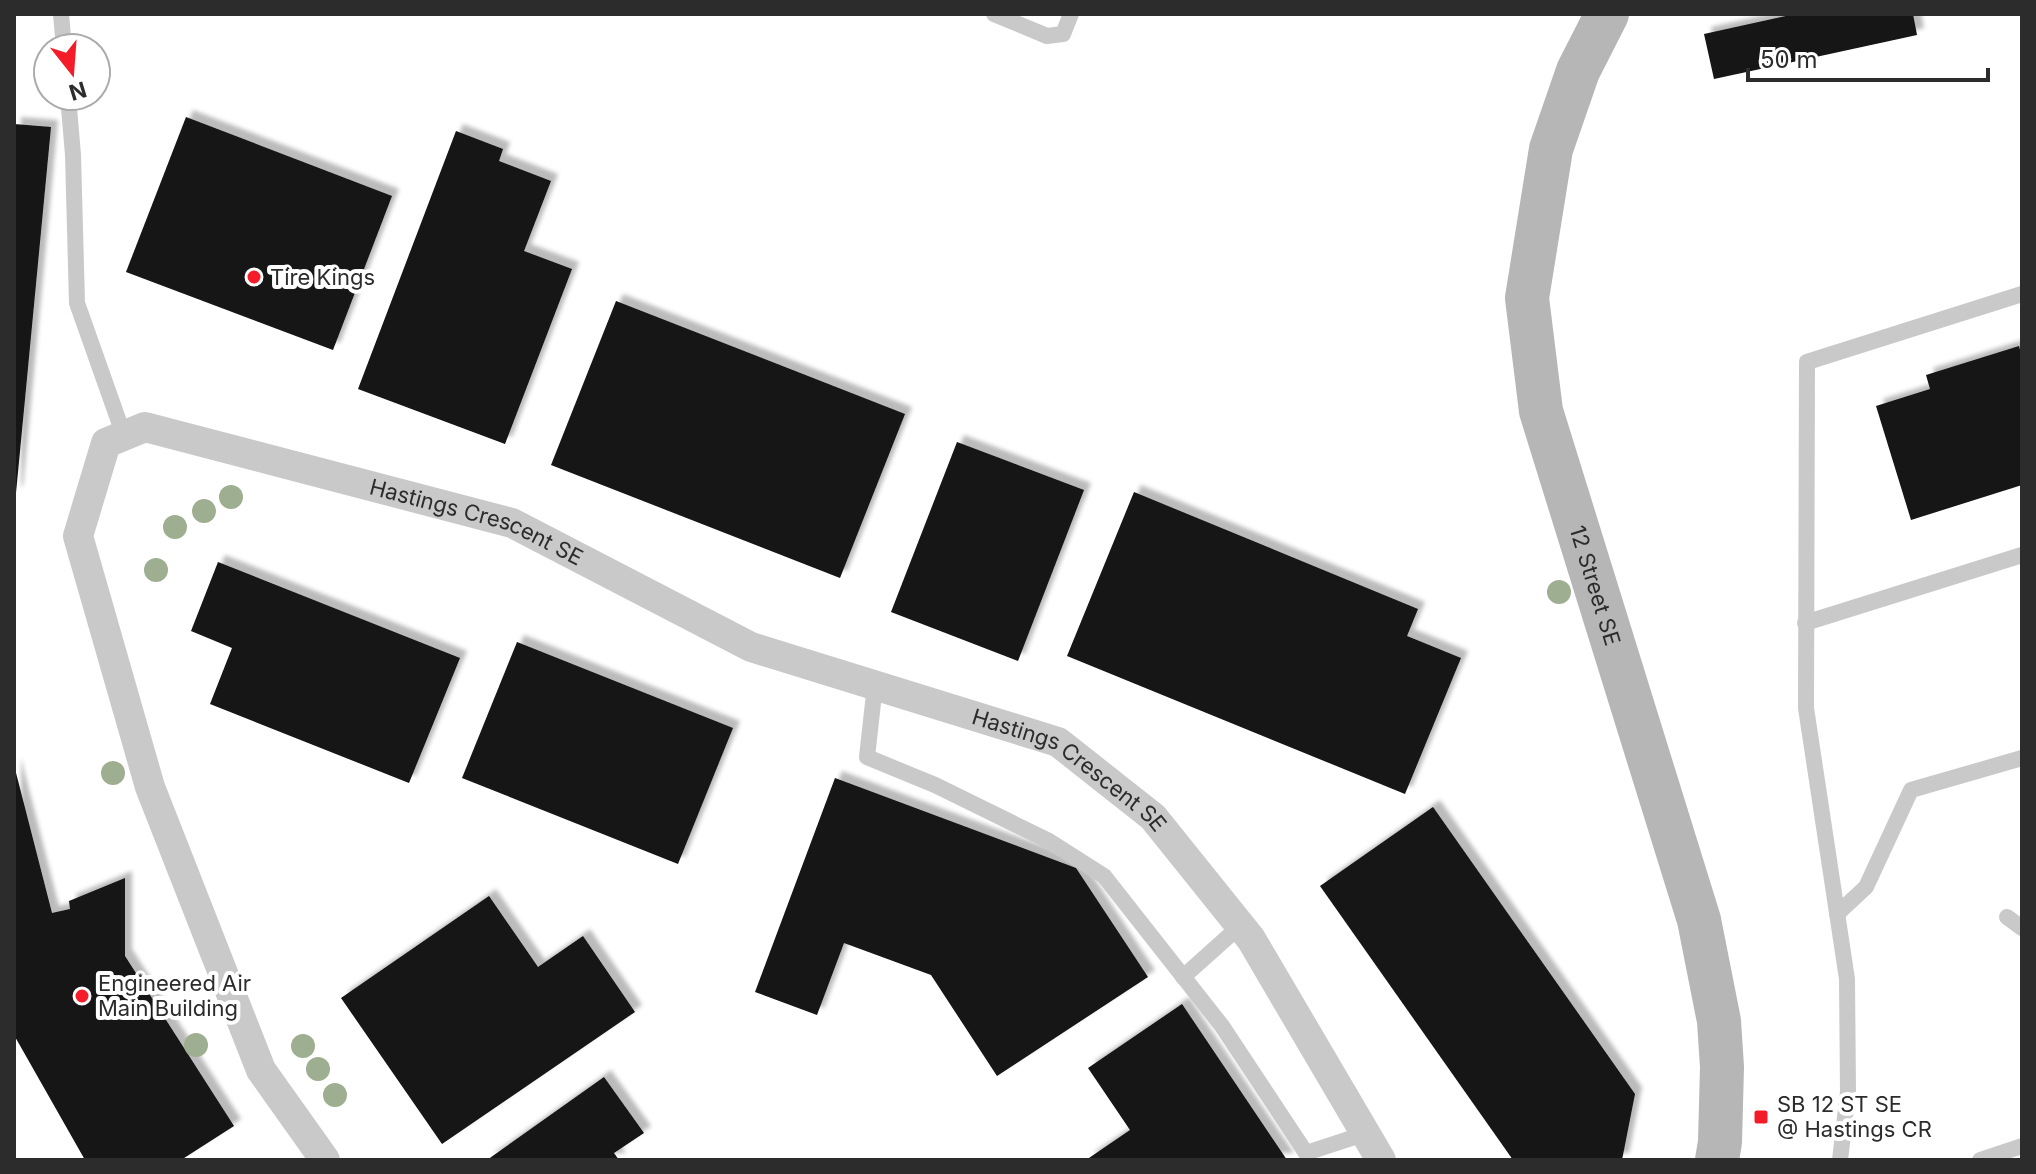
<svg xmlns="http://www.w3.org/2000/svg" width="2036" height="1174" viewBox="0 0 2036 1174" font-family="Inter,sans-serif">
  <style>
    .building { fill: #131313; filter: url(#shadow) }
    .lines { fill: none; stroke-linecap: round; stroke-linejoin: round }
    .lane { stroke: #c9c9c9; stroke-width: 16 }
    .street { stroke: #c9c9c9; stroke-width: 30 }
    .secondary { stroke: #b6b6b6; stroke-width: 44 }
    .tree { fill: #9eae90 }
    .poi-dot { fill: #f41c29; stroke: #fff; stroke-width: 3 }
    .labels { text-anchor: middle; stroke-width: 8; stroke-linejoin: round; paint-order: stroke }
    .poi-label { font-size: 22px; fill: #2c2c2c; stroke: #fff; text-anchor: start }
    .street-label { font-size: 22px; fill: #2c2c2c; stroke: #fff }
  </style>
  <defs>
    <filter id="shadow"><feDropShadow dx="7" dy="-7" stdDeviation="2" flood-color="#0004"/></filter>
  </defs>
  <rect width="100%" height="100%" fill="#fff"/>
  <g class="building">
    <polygon points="1795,14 1913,14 1917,35 1714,79 1704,34"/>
    <polygon points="186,117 392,196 333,350 126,272"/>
    <polygon points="14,124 51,127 16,493 14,493"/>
    <polygon points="456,131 503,149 499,161 551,181 524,251 572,269 505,444 358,389"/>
    <polygon points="616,301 905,414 840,578 551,465"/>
    <polygon points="2019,346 2022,357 2022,485 1911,520 1876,406 1930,389 1926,375"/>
    <polygon points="957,442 1084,490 1018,661 891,612"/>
    <polygon points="1134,492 1418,609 1407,636 1461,658 1405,794 1067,656"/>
    <polygon points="218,562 460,658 409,783 210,704 232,648 191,631"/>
    <polygon points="517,642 733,728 678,864 462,778"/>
    <polygon points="14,765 52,913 70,909 69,901 125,878 125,956 234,1126 181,1160 85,1160 14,1035"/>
    <polygon points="835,778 1076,868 1148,977 997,1076 931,975 844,943 817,1015 755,992"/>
    <polygon points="1433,807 1635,1094 1622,1160 1513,1160 1320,886"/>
    <polygon points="489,896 538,967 583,936 635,1012 442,1144 341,998"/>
    <polygon points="1182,1004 1287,1160 1086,1160 1130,1130 1088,1068"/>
    <polygon points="604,1077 644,1133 614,1153 619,1160 487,1160"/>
  </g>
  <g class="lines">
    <g class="lane">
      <polyline points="61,14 64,48"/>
      <polyline points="994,14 1047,36 1063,34 1071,14"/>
      <polyline points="68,96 73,155 77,303 124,436"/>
      <polyline points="1805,623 2022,555"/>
      <polyline points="875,685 867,757 935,785 1049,841 1104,876 1222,1026 1306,1153 1364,1134"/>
      <polyline points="1837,914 1866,887 1911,790 2022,758"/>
      <polyline points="2007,917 2022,928"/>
      <polyline points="1183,977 1240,926"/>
      <polyline points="1840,1160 1848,1092 1847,979 1806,708 1807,362 2022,294"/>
      <polyline points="1980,1160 2022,1146"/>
    </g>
    <path class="street" id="s1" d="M325,1160L261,1070L150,787L78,536L106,443L145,427L512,523L751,647L1058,742L1153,817L1251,939L1381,1160"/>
    <path class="secondary" id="s2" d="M1607,14L1578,71L1551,149L1527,298L1541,411L1699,920L1719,1021L1722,1067L1720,1142L1717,1160"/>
  </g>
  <g class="tree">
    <circle cx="231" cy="497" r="12"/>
    <circle cx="204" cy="511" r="12"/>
    <circle cx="175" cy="527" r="12"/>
    <circle cx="156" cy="570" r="12"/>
    <circle cx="1559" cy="592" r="12"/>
    <circle cx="113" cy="773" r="12"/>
    <circle cx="196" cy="1045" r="12"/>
    <circle cx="303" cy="1046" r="12"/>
    <circle cx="318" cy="1069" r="12"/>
    <circle cx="335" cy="1095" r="12"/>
  </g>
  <g class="poi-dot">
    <circle cx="254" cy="277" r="8"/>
    <circle cx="82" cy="996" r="8"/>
    <rect x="1753" y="1109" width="16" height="16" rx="4"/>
  </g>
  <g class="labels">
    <g class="poi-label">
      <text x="270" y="285">Tire Kings</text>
      <text x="98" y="991">Engineered Air<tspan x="98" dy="25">Main Building</tspan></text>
      <text x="1777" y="1112">SB 12 ST SE<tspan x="1777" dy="25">@ Hastings CR</tspan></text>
    </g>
    <g class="street-label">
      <text dy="8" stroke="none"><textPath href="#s1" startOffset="1160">Hastings Crescent SE</textPath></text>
      <text dy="8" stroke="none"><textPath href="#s2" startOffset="594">12 Street SE</textPath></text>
      <text dy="8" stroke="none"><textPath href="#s1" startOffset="1808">Hastings Crescent SE</textPath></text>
    </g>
  </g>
  <rect width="2036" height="1174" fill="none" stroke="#2c2c2c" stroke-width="32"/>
  <g transform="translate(72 72) rotate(163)"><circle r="38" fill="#ffffff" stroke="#ababab" stroke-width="2"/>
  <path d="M0-6L14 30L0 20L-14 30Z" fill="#f41c29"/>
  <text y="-12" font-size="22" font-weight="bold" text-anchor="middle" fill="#2c2c2c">N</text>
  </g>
  <path d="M1748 68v12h240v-12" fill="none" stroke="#2c2c2c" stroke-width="4"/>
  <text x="1760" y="68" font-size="24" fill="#2c2c2c" stroke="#ffffff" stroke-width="6" paint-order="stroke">50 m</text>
</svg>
